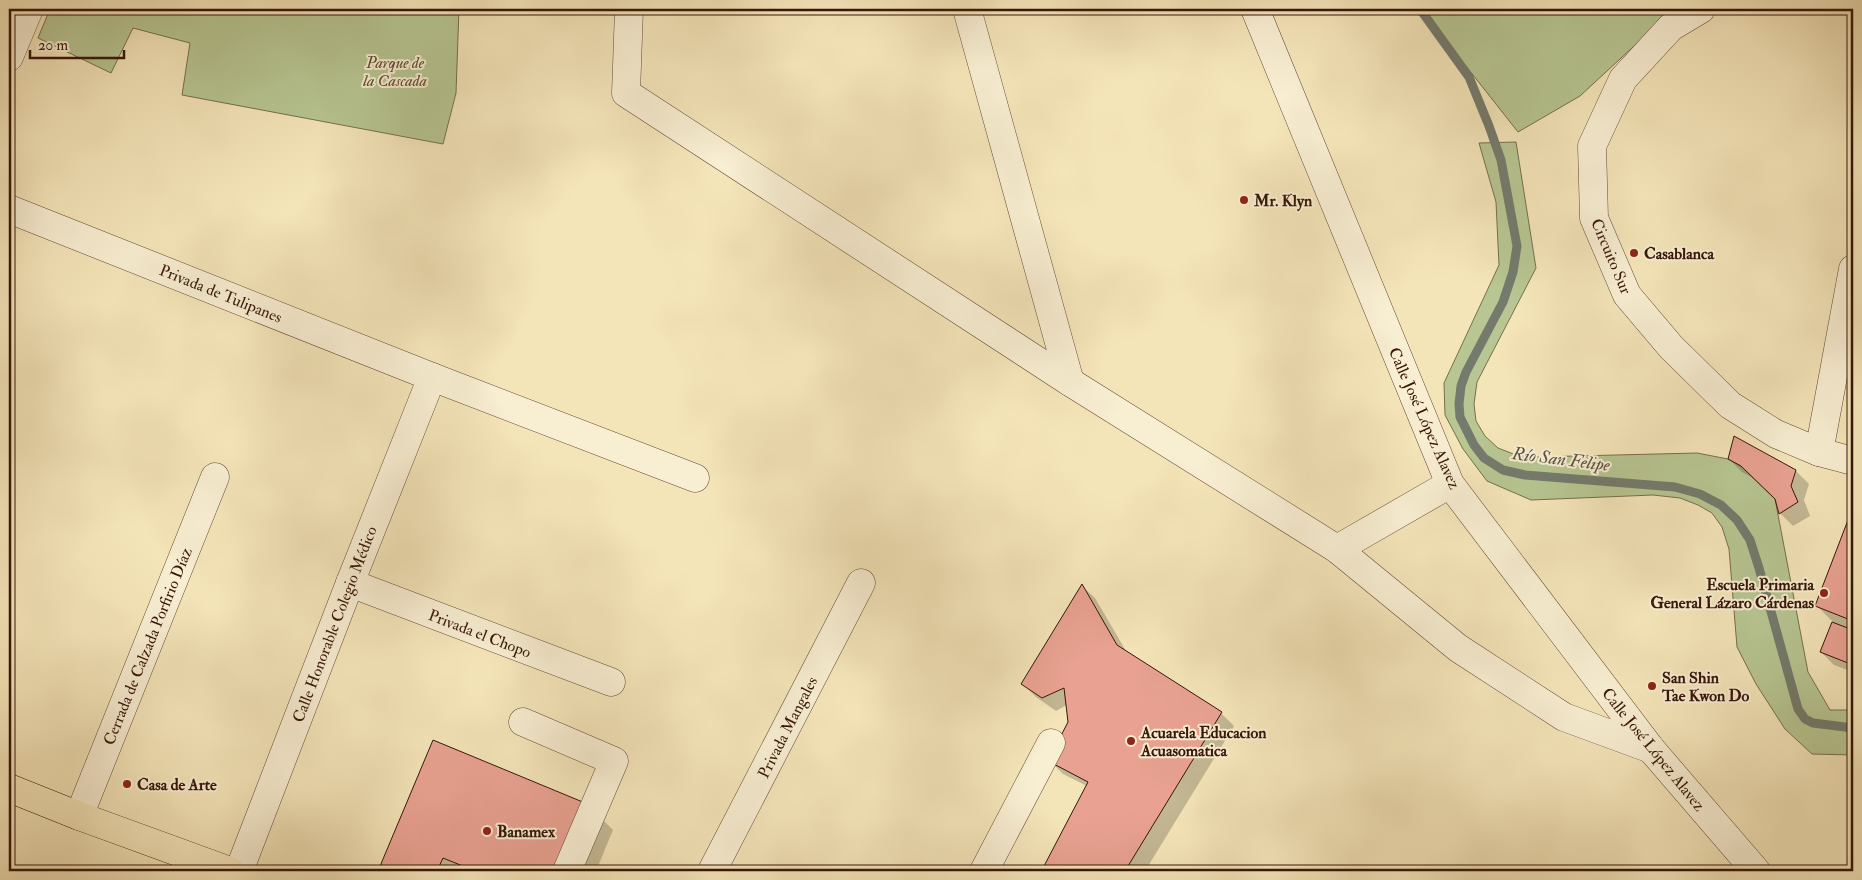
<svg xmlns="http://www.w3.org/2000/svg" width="1862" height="880" font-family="'IM FELL Double Pica',serif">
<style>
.green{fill:#b7c692;stroke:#776e4d}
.shadow{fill:#0003}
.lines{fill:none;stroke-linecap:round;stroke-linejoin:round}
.stream{stroke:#747b6d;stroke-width:9}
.building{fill:#e9a292;stroke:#371608}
.minor-casing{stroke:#664a34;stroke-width:29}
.major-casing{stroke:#371608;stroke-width:29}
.minor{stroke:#f8eed2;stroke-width:28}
.major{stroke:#f4e5b9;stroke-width:28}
.poi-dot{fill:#8f2418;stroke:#f8eed2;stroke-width:2}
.labels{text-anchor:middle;stroke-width:4;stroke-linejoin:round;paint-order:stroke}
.park-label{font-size:16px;font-style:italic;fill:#5d4b31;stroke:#f8eed2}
.poi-label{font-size:16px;font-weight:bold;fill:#371608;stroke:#f8eed2;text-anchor:start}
.street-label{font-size:16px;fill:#371608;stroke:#f8eed2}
.water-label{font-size:18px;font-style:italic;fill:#5a5143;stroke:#f8eed2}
</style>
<rect width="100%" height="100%" fill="#f4e5b9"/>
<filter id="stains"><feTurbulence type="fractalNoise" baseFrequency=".004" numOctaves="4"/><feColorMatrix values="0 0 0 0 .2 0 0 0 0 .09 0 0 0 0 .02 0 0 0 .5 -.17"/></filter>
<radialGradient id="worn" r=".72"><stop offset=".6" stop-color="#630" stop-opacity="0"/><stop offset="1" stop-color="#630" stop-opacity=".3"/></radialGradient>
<!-- green -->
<g class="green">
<polygon points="50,9 459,9 456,93 443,144 182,95 190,43 133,28 111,73 38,38"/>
<polygon points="1421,9 1674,9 1580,96 1518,132"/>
<polygon points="1516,142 1536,268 1477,382 1474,404 1476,421 1485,436 1498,448 1516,455 1535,457 1697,453 1728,459 1741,466 1775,499 1808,672 1830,710 1853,710 1853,755 1812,754 1785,729 1756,684 1737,647 1729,549 1722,527 1712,513 1698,505 1680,498 1653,495 1531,500 1487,481 1463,449 1445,415 1444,383 1499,265 1496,202 1479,143"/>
</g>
<!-- shadow -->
<g class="shadow">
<polygon points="1734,437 1796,471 1809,484 1804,500 1810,516 1793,526 1780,513 1777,499 1755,479 1742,472 1729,459"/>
<polygon points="1853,510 1853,672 1834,665 1821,652 1833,622 1817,606"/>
<polygon points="1082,586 1095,598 1126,651 1221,713 1234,726 1145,871 1051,871 1046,866 1087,786 1063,774 1050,761 1069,722 1067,705 1056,711 1036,697 1023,684"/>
<polygon points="433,741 589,806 613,830 596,871 380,871"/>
</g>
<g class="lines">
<!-- stream -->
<polyline class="stream" points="1420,9 1469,77 1489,126 1501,160 1517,246 1513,272 1503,302 1466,372 1461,386 1459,404 1460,417 1474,445 1484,458 1503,470 1525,475 1675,487 1700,494 1721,505 1737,520 1750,540 1759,568 1798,709 1805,719 1813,723 1853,728"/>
</g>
<!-- building -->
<g class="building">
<polygon points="1734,436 1796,470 1791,486 1798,502 1779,514 1775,499 1741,466 1728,459"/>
<polygon points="1853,507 1853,621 1815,606"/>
<polygon points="1082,584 1117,645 1222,712 1125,871 1054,871 1044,866 1088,782 1048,761 1068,722 1064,688 1042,698 1021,684"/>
<polygon points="1832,622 1853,630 1853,665 1820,652"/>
<polygon points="433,740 590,805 562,871 475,871 443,858 437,871 378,871"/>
</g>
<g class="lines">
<!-- minor casing -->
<g class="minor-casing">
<g id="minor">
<polyline points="629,9 626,93 1070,382 1337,549 1458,648 1564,717 1651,749"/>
<polyline points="967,9 1070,382"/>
<polyline points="1255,9 1450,484 1651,749 1756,871"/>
<polyline points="1701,9 1671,27 1623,79 1592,146 1594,218 1627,295 1671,347 1730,405 1776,434 1819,452 1853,461"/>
<polyline points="9,57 29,9"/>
<polyline points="9,209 432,377 695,478"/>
<polyline points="1819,452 1853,269"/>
<polyline points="1337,549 1450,484"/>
<polyline points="350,583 611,682"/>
<polyline points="523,722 614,761 567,871"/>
<polyline points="79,816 215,477"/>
<polyline points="239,871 350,583 432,377"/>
<polyline points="712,871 861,583"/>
<polyline points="984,871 1051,743"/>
</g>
</g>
<!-- major casing -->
<g class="major-casing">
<polyline id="major" points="9,788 79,816 230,871"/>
</g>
<!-- minor -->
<use href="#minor" class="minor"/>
<!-- major -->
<use href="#major" class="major"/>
</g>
<!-- markers -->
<g class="poi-dot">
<circle cx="1244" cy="200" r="5"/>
<circle cx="1634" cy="253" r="5"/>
<circle cx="1824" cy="593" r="5"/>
<circle cx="1652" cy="686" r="5"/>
<circle cx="1131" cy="741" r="5"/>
<circle cx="127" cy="784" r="5"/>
<circle cx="487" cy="831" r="5"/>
</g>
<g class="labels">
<!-- park labels -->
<g class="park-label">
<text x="395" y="68">Parque de<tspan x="395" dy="18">la Cascada</tspan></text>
</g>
<!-- poi labels -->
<g class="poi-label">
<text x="1254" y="206">Mr. Klyn</text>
<text x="1644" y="259">Casablanca</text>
<text x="1814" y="590" text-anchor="end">Escuela Primaria<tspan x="1814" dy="18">General Lázaro Cárdenas</tspan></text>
<text x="1662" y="683">San Shin<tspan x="1662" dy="18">Tae Kwon Do</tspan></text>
<text x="1141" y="738">Acuarela Educacion<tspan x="1141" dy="18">Acuasomatica</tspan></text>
<text x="137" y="790">Casa de Arte</text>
<text x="497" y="837">Banamex</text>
</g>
<!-- street labels -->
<g class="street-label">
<text transform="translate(1612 256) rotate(67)" y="6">Circuito Sur</text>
<text transform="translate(221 293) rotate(22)" y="6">Privada de Tulipanes</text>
<text transform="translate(1425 418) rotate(66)" y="6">Calle José López Alavez</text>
<text transform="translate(334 624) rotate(-69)" y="6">Calle Honorable Colegio Médico</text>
<text transform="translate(480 633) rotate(21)" y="6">Privada el Chopo</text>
<text transform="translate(147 646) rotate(-68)" y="6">Cerrada de Calzada Porfirio Díaz</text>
<text transform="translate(787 727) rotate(-63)" y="6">Privada Mangales</text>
<text transform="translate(1654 749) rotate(51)" y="6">Calle José López Alavez</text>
</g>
<!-- water labels -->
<g class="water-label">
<text transform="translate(1561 459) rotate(7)" y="6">Río San Felipe</text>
</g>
</g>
<!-- margin -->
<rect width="1862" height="880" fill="none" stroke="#f4e5b9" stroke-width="30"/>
<rect x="10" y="10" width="1842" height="860" fill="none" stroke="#371608" stroke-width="2.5"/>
<rect x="15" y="15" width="1832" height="850" fill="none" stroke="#371608"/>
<!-- scale -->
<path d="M30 50v8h94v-8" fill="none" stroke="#371608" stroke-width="2.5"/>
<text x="38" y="50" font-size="15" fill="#371608" stroke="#f8eed2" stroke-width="4" paint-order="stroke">20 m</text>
<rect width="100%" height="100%" filter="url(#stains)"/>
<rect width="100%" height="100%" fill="url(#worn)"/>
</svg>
